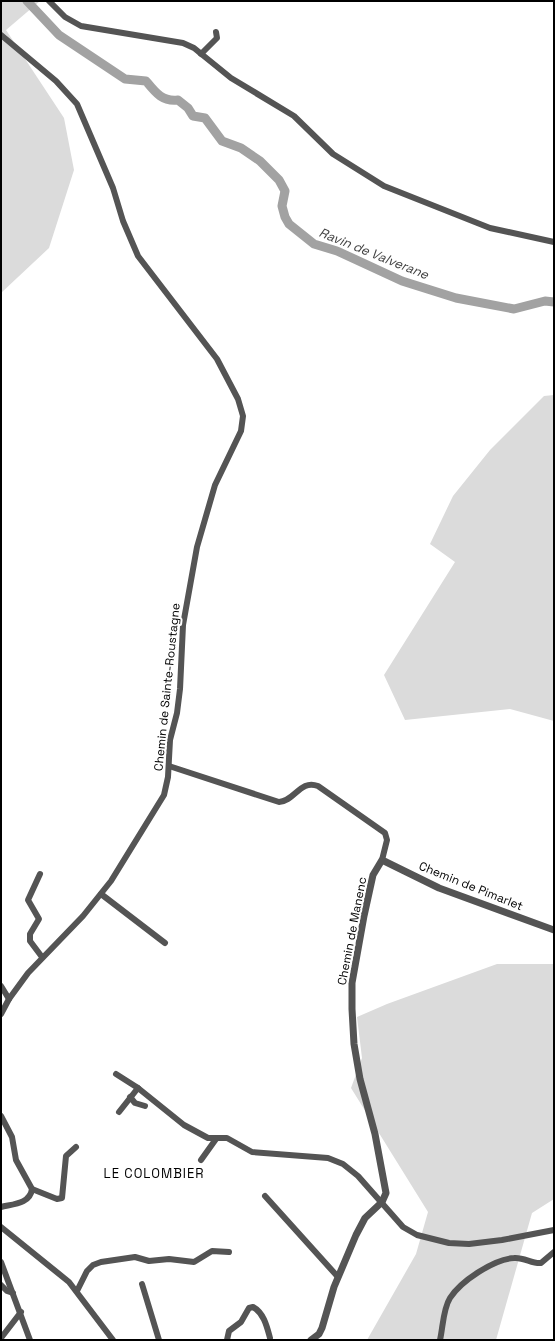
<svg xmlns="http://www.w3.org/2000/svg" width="555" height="1341" font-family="'Space Grotesk',sans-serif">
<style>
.green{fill:#dbdbdb}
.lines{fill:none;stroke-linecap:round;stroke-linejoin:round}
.river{stroke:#a2a2a2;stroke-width:9}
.minor{stroke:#545454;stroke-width:6}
.tertiary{stroke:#545454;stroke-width:7}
.labels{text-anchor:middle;stroke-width:4;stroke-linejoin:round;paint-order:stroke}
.street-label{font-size:12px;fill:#000;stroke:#fff}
.water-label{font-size:13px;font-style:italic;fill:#434343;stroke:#fff}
.neighbourhood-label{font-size:13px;letter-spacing:1px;fill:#000;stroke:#fff}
</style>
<rect width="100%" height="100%" fill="#fff"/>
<!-- green -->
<g class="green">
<polygon points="1,1 40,1 6,30 64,118 74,170 49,248 1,293"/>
<polygon points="554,395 554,721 510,709 405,720 384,675 455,562 430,544 453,496 490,450 544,396"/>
<polygon points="497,964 554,964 554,1199 532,1213 496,1340 367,1340 416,1254 428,1212 351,1088 362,1058 357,1017 387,1004"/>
</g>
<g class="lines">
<!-- river -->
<path class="river" d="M27 1 59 35 125 79 146 81C155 92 162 102 178 100L188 108 193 116 205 118 222 141 241 148 260 161 279 180 285 191 282 206 285 217 289 224 314 244 337 251 402 281 456 298 514 309 545 301 554 302"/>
<!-- minor -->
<g class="minor">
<polyline points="49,1 65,17 81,26 183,43 194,48 231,78 294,116 333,154 384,186 490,228 554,242"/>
<polyline points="1,35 56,81 77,104 113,188 123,221 138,256 217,359 238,399 243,416 241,431 215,485 197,547 183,625 180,689 177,713 170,740 168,777 164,795 111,881 83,916 28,973 9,999 1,1014"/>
<polyline points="201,54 217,38 216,32"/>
<path d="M169 766 279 802C295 801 300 779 318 786L385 833 387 840 382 860"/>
<polyline points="40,874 28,900 39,919 30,934 30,941 42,957"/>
<polyline points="101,894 165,943"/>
<polyline points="1,986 9,999"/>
<polyline points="116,1074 138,1088 184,1125 208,1138 227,1138 252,1152 328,1158 343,1164 358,1176 403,1227 417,1235 449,1243 469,1244 502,1240 554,1230"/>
<polyline points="130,1097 135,1103 145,1106"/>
<polyline points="119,1112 138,1088"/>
<path d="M1 1116 12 1137 16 1160 32 1189C30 1204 13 1204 1 1207"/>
<polyline points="201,1160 216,1139"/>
<polyline points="32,1189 57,1199 62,1198 66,1156 76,1147"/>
<polyline points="265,1196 338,1277"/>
<polyline points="1,1227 69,1282 113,1340"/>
<polyline points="1,1262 30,1340"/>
<polyline points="142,1284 159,1340"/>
<polyline points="1,1285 7,1291 13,1293"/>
<polyline points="77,1291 87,1271 93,1265 101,1262 135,1257 149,1261 169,1259 194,1262 212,1251 229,1252"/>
<polyline points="1,1338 21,1312"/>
<path d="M227 1340 229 1331 241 1322 249 1308 253 1307C264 1313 267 1327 270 1338"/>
<path d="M440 1340C443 1327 443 1309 450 1298 461 1281 494 1259 514 1258 524 1257 532 1264 541 1263L554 1252"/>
</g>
<!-- tertiary -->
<polyline class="tertiary" points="311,1340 319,1334 322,1328 334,1287 356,1235 365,1218 382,1202 386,1193 375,1134 360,1079 354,1044 352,1009 352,983 364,916 373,875 382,860 439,888 554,930"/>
</g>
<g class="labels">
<!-- street labels -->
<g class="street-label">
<text transform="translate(167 687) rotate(-84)" y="4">Chemin de Sainte-Roustagne</text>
<text transform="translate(471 886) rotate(22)" y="4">Chemin de Pimarlet</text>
<text transform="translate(352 931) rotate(-79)" y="4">Chemin de Manenc</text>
</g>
<!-- water labels -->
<g class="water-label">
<text transform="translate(374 253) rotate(22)" y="5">Ravin de Valverane</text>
</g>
<!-- neighbourhood labels -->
<g class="neighbourhood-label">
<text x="154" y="1178">LE COLOMBIER</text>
</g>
</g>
<!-- border -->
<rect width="555" height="1341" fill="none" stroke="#000000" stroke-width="4"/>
</svg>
